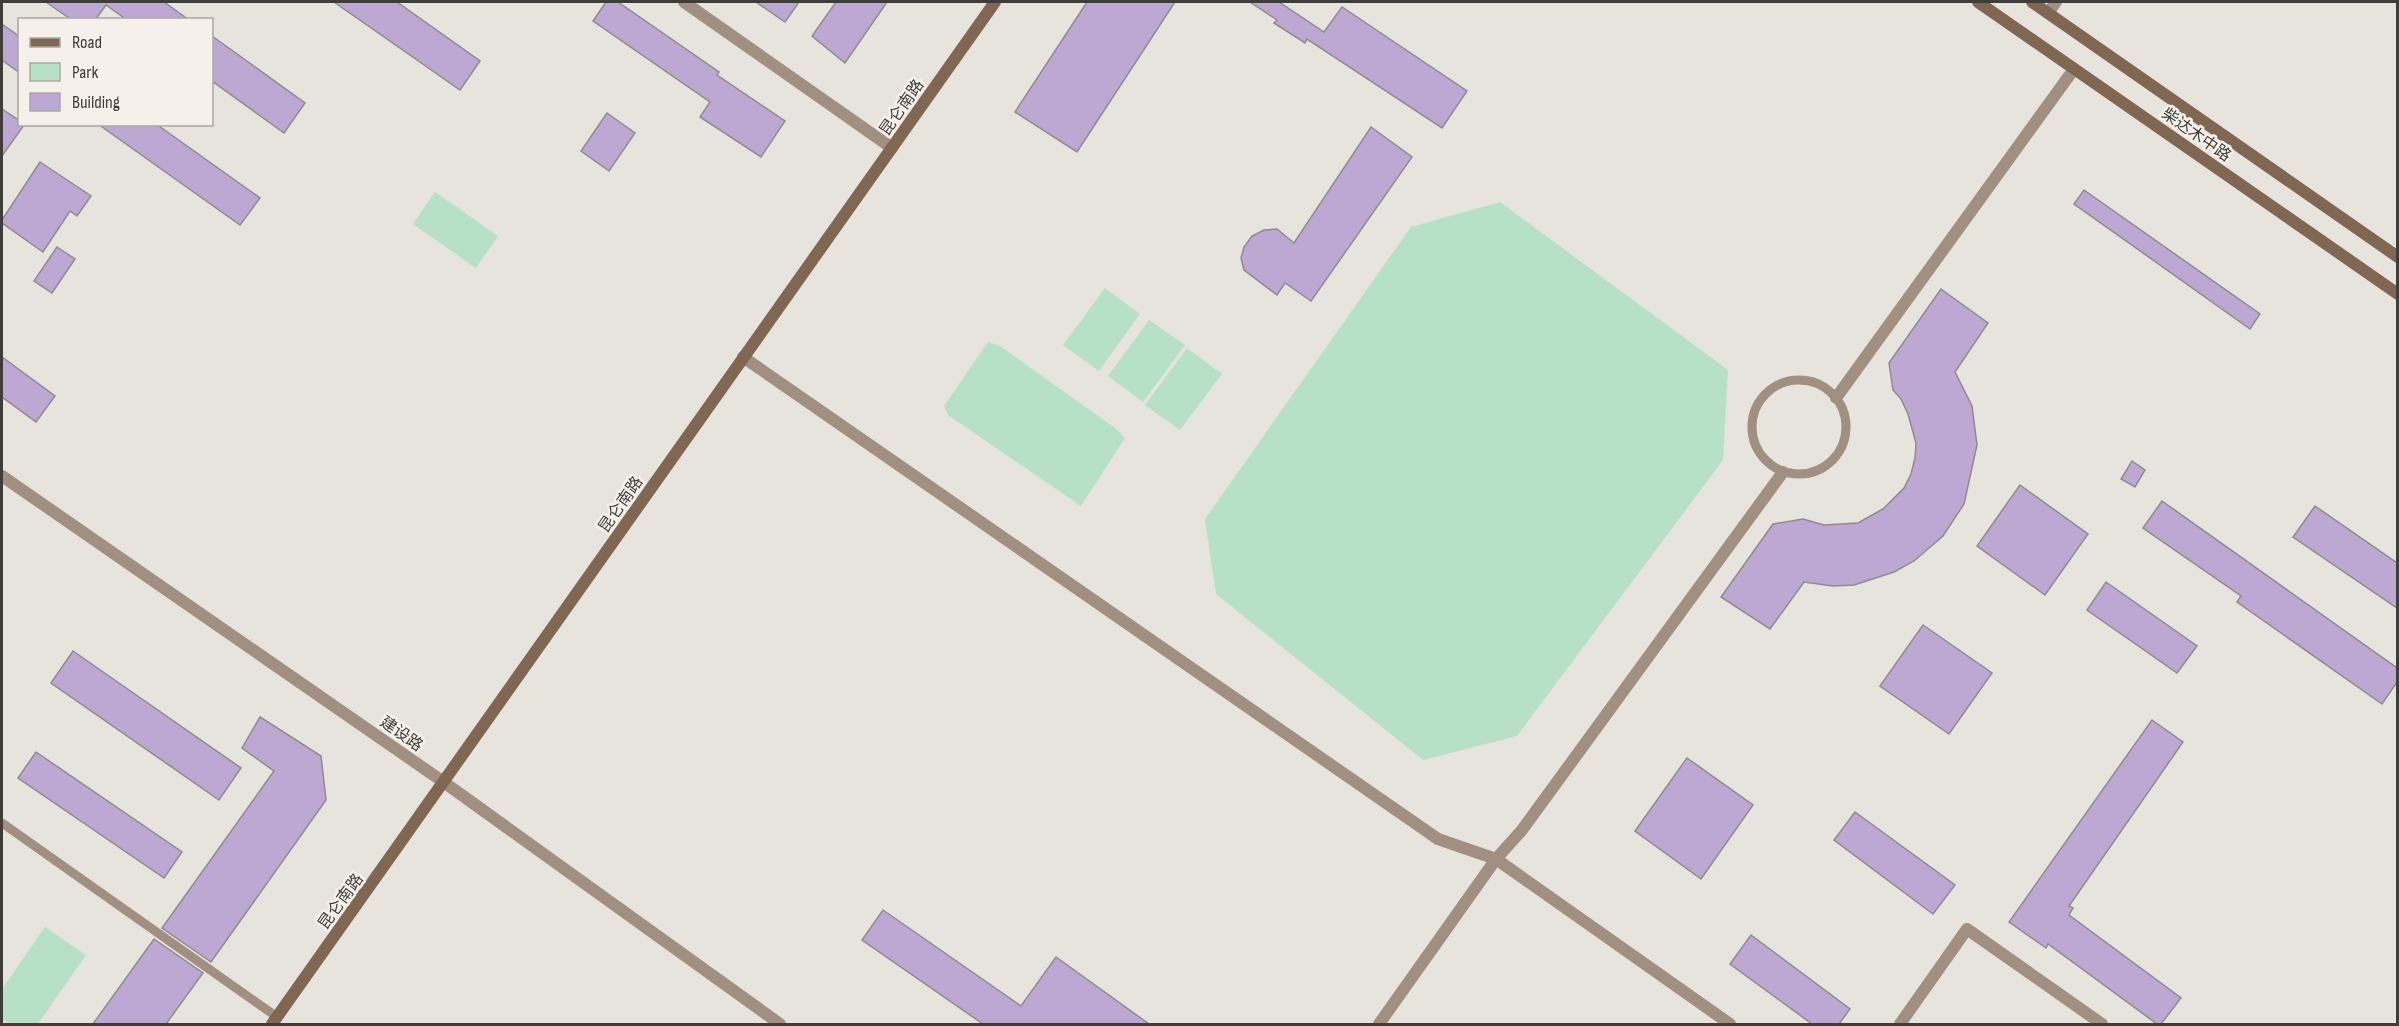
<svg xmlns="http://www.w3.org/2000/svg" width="2399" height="1026" font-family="'Sofia Sans Condensed','Noto Sans SC',sans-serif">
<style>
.green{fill:#b7e1c7}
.building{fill:#bda8d3;stroke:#8e8b91;stroke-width:1.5}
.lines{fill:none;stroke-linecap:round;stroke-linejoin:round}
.service{stroke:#a19081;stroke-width:9}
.minor{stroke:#a19081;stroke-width:12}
.tertiary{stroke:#a19081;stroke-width:12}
.secondary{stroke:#806752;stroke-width:12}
.labels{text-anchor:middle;stroke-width:5;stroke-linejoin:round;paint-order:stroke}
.street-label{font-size:16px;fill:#3e3d3a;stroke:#f5f0ea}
</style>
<rect width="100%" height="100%" fill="#e7e3dd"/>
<!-- green -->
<g class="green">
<polygon points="435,192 498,236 476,268 413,224"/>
<polygon points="1500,202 1728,370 1723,460 1517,736 1423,760 1216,594 1205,519 1411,227"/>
<polygon points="1105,288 1140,314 1099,371 1063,345"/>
<polygon points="1149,320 1185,345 1143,402 1108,376"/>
<polygon points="988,342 1000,346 1115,428 1125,438 1081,506 948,415 944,406"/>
<polygon points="1187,348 1222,374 1180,430 1145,405"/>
<polygon points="45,927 86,955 38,1024 9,1024 2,1019 2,989"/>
</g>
<!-- building -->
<g class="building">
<polygon points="46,2 164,2 189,20 127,20 106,5 95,20 72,20"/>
<polygon points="334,2 397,2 480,61 460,90"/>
<polygon points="606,2 618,2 719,72 717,75 785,121 761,157 700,117 710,102 593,21"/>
<polygon points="756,2 799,2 785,22"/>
<polygon points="836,2 887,2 845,63 812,36"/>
<polygon points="1087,2 1175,2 1077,152 1015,112"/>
<polygon points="1250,2 1279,2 1324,32 1342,7 1467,91 1442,128 1307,39 1305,43 1274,23 1277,20"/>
<polygon points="2,24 20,37 20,73 2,60"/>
<polygon points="212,36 305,103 284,133 212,81"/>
<polygon points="2,109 20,121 20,124 24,125 2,156"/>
<polygon points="607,113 635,133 609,171 581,151"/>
<polygon points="98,124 156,124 260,198 240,225"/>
<polygon points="1371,127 1412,157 1311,301 1285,283 1277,295 1244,270 1241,258 1244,247 1252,236 1264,230 1277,229 1294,243"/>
<polygon points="40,162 91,196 77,216 70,211 43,252 2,223 2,220"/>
<polygon points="2084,190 2260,314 2250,329 2074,204"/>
<polygon points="57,247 75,259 52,293 34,281"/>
<polygon points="1941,289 1988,323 1955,372 1972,406 1977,445 1964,504 1943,536 1914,561 1894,572 1854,585 1833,586 1804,582 1770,629 1721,597 1773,524 1803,519 1824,525 1858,523 1883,509 1904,488 1911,474 1915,458 1916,443 1908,414 1901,399 1893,390 1889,363"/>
<polygon points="2,357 55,396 36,422 2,397"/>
<polygon points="2132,461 2145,470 2135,487 2121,479"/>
<polygon points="2020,485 2088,534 2045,595 1977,546"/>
<polygon points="2162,501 2397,668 2397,682 2382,704 2237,602 2241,596 2143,528"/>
<polygon points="2315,506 2397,563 2397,608 2293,537"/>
<polygon points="2106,582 2197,646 2177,673 2087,610"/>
<polygon points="1923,625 1992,673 1949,734 1880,686"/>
<polygon points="73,651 241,768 219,800 51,683"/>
<polygon points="260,717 321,756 326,800 211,962 162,928 274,771 242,748"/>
<polygon points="2152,720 2183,742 2069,906 2073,908 2069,915 2181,998 2161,1024 2157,1024 2048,944 2046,948 2009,922"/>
<polygon points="36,752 182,852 164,878 18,778"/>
<polygon points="1687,758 1753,805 1701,879 1635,831"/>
<polygon points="1855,812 1955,885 1933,914 1834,840"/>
<polygon points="883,910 1021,1006 1056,957 1149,1024 983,1024 862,940"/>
<polygon points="1751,935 1850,1009 1839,1024 1812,1024 1730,964"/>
<polygon points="154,939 203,973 166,1024 93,1024"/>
</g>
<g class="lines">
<!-- service -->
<g class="service">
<circle cx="1799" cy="427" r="47"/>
<polyline points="2,823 277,1017"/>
</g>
<!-- minor -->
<g class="minor">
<polyline points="684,2 892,148"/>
<polyline points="2048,13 2056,2"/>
<polyline points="743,357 1438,839 1496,859 1730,1024"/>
<polyline points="1836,398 2074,69"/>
<polyline points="1379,1024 1496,859 1522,830 1783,472"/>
<polyline points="1900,1024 1967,929 2102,1024"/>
</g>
<!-- tertiary -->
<polyline class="tertiary" points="2,476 445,783 780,1024"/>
<!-- secondary -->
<g class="secondary">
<polyline points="1978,2 2398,294"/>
<polyline points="2032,2 2398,257"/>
<polyline points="272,1024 995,2"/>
</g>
</g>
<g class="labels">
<!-- street labels -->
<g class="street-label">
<text transform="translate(901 107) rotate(-55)" y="6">昆仑南路</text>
<text transform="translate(2197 134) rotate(35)" y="6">柴达木中路</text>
<text transform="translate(620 504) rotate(-55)" y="6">昆仑南路</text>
<text transform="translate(402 733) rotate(35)" y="6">建设路</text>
<text transform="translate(340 901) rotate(-54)" y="6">昆仑南路</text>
</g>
</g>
<!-- border -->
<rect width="2399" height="1026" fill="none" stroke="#3e3d3a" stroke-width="6"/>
<!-- legend -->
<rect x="18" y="18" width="195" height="108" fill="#f5f0ea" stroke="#aca8a4" stroke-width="1.5"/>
<rect x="30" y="38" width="30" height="9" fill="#806752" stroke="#aca8a4" stroke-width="1.5"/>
<text x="72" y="48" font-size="18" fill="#3e3d3a">Road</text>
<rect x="30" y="63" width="30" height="18" fill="#b7e1c7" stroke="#aca8a4" stroke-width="1.5"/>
<text x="72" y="78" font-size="18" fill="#3e3d3a">Park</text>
<rect x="30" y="93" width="30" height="18" fill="#bda8d3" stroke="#aca8a4" stroke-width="1.5"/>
<text x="72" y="108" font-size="18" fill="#3e3d3a">Building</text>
</svg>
